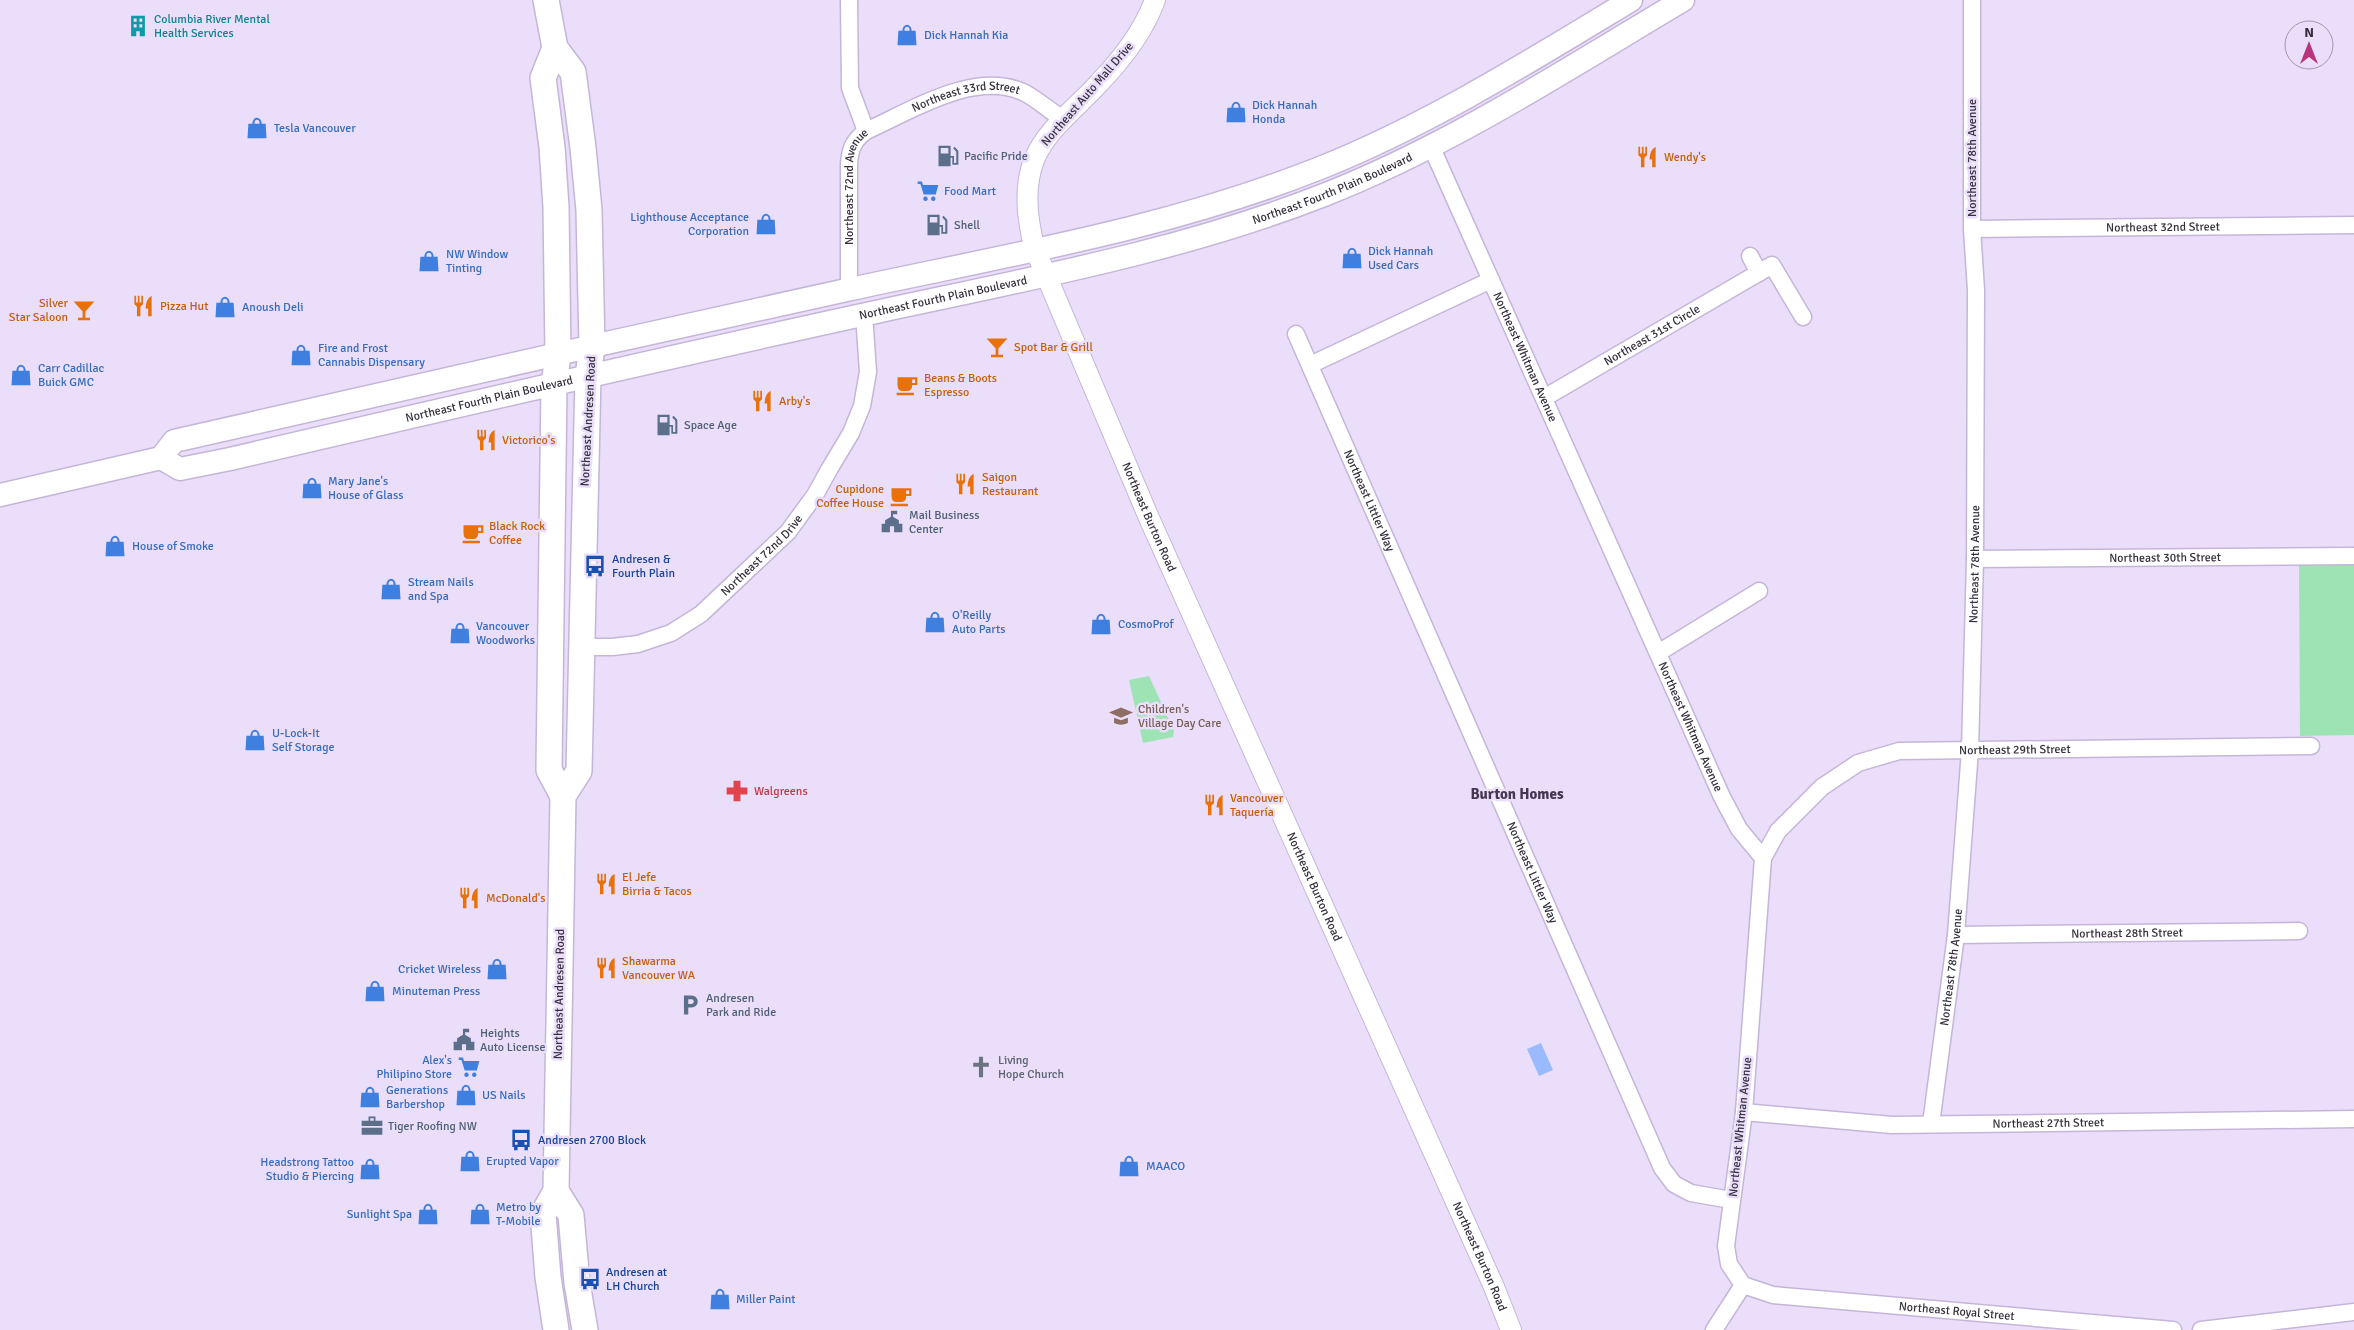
<svg xmlns="http://www.w3.org/2000/svg" width="2354" height="1330" font-family="Signika,sans-serif">
<style>
.green{fill:#9de3b3}
.water{fill:#99bbfd}
.lines{fill:none;stroke-linecap:round;stroke-linejoin:round}
.minor-casing{stroke:#c4b6d8;stroke-width:19}
.tertiary-casing{stroke:#c4b6d8;stroke-width:22}
.secondary-casing{stroke:#c4b6d8;stroke-width:25}
.primary-casing{stroke:#c4b6d8;stroke-width:28}
.minor{stroke:#fff;stroke-width:16}
.tertiary{stroke:#fff;stroke-width:20}
.secondary{stroke:#fff;stroke-width:22}
.primary{stroke:#fff;stroke-width:25}
.labels{text-anchor:middle;stroke-width:5;stroke-linejoin:round;paint-order:stroke}
.culture-label{font-size:12px;fill:#0d838f;stroke:#eadefb;text-anchor:start}
.shop-label{font-size:12px;fill:#366cbe;stroke:#eadefb;text-anchor:start}
.street-label{font-size:12px;fill:#36303d;stroke:#eadefb}
.service-label{font-size:12px;fill:#4e5e75;stroke:#eadefb;text-anchor:start}
.food-label{font-size:12px;fill:#c56008;stroke:#eadefb;text-anchor:start}
.transit-label{font-size:12px;fill:#164399;stroke:#eadefb;text-anchor:start}
.education-label{font-size:12px;fill:#785e54;stroke:#eadefb;text-anchor:start}
.health-label{font-size:12px;fill:#be3a42;stroke:#eadefb;text-anchor:start}
.worship-label{font-size:12px;fill:#5b616d;stroke:#eadefb;text-anchor:start}
.quarter-label{font-size:15px;font-weight:bold;fill:#433753;stroke:#eadefb}
</style>
<rect width="100%" height="100%" fill="#eadefb"/>
<!-- green -->
<g class="green">
<polygon points="2299,565 2354,565 2354,735 2300,736"/>
<polygon points="1149,676 1174,731 1173,737 1143,743 1129,680"/>
</g>
<!-- water -->
<polygon class="water" points="1541,1043 1553,1070 1539,1076 1527,1049"/>
<g class="lines">
<!-- minor casing -->
<g class="minor-casing">
<g id="minor">
<polyline points="849,0 850,88 866,131"/>
<path id="s1" d="M1431 146 1722 797 1739 829 1763 858 1744 1112 1726 1246 1729 1264 1743 1285"/>
<path id="s2" d="M1972 229 2354 225"/>
<polyline points="1750,256 1759,273"/>
<path id="s3" d="M849 289V164C850 149 853 141 866 131 911 111 975 69 1025 93 1038 100 1050 111 1063 119"/>
<path id="s4" d="M1296 334 1662 1168 1674 1184 1691 1193 1731 1200"/>
<polyline points="1310,365 1491,280"/>
<path id="s5" d="M1544 398 1772 265 1803 317"/>
<path id="s6" d="M1975 559 2354 556"/>
<path id="s7" d="M581 647H612L638 644 671 633 701 614 788 532 815 495 830 468 851 433 862 406 868 372 864 314"/>
<polyline points="1658,653 1759,591"/>
<path id="s8" d="M1763 858 1778 831 1822 787 1858 763 1899 751 2311 746"/>
<path id="s9" d="M1956 935 2299 931"/>
<path id="s10" d="M1744 1112 1892 1125 2354 1119"/>
<path id="s11" d="M1931 1124 1956 935 1970 750 1975 559 1976 290 1972 229V0"/>
<path id="s12" d="M1743 1285 1773 1295 2173 1330"/>
<polyline points="1714,1330 1743,1285"/>
<polyline points="2201,1330 2354,1312"/>
</g>
</g>
<!-- tertiary casing -->
<g class="tertiary-casing">
<g id="tertiary">
<path id="s13" d="M1155 0C1144 30 1122 59 1100 82 1078 107 1047 128 1034 160 1023 189 1027 220 1035 249L1149 518 1494 1287 1511 1330"/>
</g>
</g>
<!-- secondary casing -->
<g class="secondary-casing">
<g id="secondary">
<path id="s14" d="M161 458 180 469 230 459C440 410 651 361 862 315 1017 281 1176 253 1324 195 1451 145 1567 69 1683 0"/>
<path d="M0 495 161 458 174 441C399 390 625 338 851 289 1008 255 1170 228 1320 168 1428 125 1532 60 1631 0"/>
</g>
</g>
<!-- primary casing -->
<g class="primary-casing">
<g id="primary">
<polyline points="546,0 555,48 573,72 583,148 589,210 592,347 588,376 579,771 563,796 556,1191 543,1214 548,1277 556,1330"/>
<polyline points="555,48 543,78 552,147 556,207 558,354 554,385 549,770 563,796"/>
<polyline points="556,1191 571,1215 577,1283 585,1330"/>
</g>
</g>
<!-- minor -->
<use href="#minor" class="minor"/>
<!-- tertiary -->
<use href="#tertiary" class="tertiary"/>
<!-- secondary -->
<use href="#secondary" class="secondary"/>
<!-- primary -->
<use href="#primary" class="primary"/>
</g>
<!-- icons -->
<defs>
<g id="building-bare" transform="scale(1.725)"><path d="M-4-6H4V6H1V3H-1V6H-4ZM-2.5-4.3h1.7v1.8h-1.7ZM.8-4.3h1.7v1.8H.8ZM-2.5-1h1.7V.8h-1.7ZM.8-1h1.7V.8H.8Z" fill="#0f9aa8" stroke="#eadefb" stroke-width="2.5" paint-order="stroke"/></g>
<g id="shop-bare" transform="scale(1.725)"><path d="M-5-2.5h2.3a2.7 3.5 0 0 1 5.4 0H5L5.5 6h-11ZM-1.5-2.5h3a1.5 2.3 0 0 0-3 0Z" fill="#3f7fe0" stroke="#eadefb" stroke-width="2.5" paint-order="stroke"/></g>
<g id="fuel-bare" transform="scale(1.725)"><path d="M-5.5-6h7V0h2V4h1.3V-2.5L3-4.5l.8-.8L6-3V5H2.5V1h-1V6h-7ZM-4.2-4.7v3.2H.2V-4.7Z" fill="#5c6f8a" stroke="#eadefb" stroke-width="2.5" paint-order="stroke"/></g>
<g id="restaurant-bare" transform="scale(1.725)"><path d="M-5-6h1v4h1v-4h1v4h1v-4h1v5L-1.5 .5V6h-2V.5L-5-1ZM5-6V6H3V1.5H1.5Q1.5-4 5-6Z" fill="#e8710a" stroke="#eadefb" stroke-width="2.5" paint-order="stroke"/></g>
<g id="supermarket-bare" transform="scale(1.725)"><path d="M-6-5.5h2.5l.6 2H6L4.5 2H-2.5L-4.4-4H-6ZM-1.5 3.2a1.3 1.3 0 1 0 .1 0ZM3 3.2a1.3 1.3 0 1 0 .1 0Z" fill="#3f7fe0" stroke="#eadefb" stroke-width="2.5" paint-order="stroke"/></g>
<g id="bar-bare" transform="scale(1.725)"><path d="M-6-5H6L.8 .8V4.5H3.5V6h-7V4.5H-.8V.8Z" fill="#e8710a" stroke="#eadefb" stroke-width="2.5" paint-order="stroke"/></g>
<g id="cafe-bare" transform="scale(1.725)"><path d="M-5.5-4.5H6V0H3Q3 3.5 0 3.5H-2.5Q-5.5 3.5-5.5 0ZM3-3.2v2h1.7v-2ZM-6 4.5H4V6H-6Z" fill="#e8710a" stroke="#eadefb" stroke-width="2.5" paint-order="stroke"/></g>
<g id="civic-bare" transform="scale(1.725)"><path d="M-.6-6.5H3V-4.5H.6V-3L4-1V1h2V6H-6V1h2V-1L-.6-3ZM-1.2 2.5V6h2.4V2.5Z" fill="#5c6f8a" stroke="#eadefb" stroke-width="2.5" paint-order="stroke"/></g>
<g id="bus-bare" transform="scale(1.725)"><path d="M-5-6H5V4H4V6H2V4H-2V6H-4V4H-5ZM-3.5-4V0h7V-4ZM-3.5 1.2v1.5H-2V1.2ZM2 1.2v1.5H3.5V1.2Z" fill="#1a4fb4" stroke="#eadefb" stroke-width="2.5" paint-order="stroke"/></g>
<g id="school-bare" transform="scale(1.725)"><path d="M0-5L7-2L0 1L-7-2ZM-4 1L0 2.5L4 1V4Q0 6-4 4Z" fill="#8d6e63" stroke="#eadefb" stroke-width="2.5" paint-order="stroke"/></g>
<g id="pharmacy-bare" transform="scale(1.725)"><path d="M-2-6h4v4h4v4h-4v4h-4v-4h-4v-4h4Z" fill="#e0444e" stroke="#eadefb" stroke-width="2.5" paint-order="stroke"/></g>
<g id="parking-bare" transform="scale(1.725)"><path d="M-3.5-5.5H1a3.5 3.5 0 0 1 0 7H-1V5.5H-3.5ZM-1-3.4V-.6H.8a1.4 1.4 0 0 0 0-2.8Z" fill="#5c6f8a" stroke="#eadefb" stroke-width="2.5" paint-order="stroke"/></g>
<g id="church-bare" transform="scale(1.725)"><path d="M-1.2-6h2.4v3.5h3.3v2.4h-3.3V6h-2.4V-.1h-3.3v-2.4h3.3Z" fill="#6b7280" stroke="#eadefb" stroke-width="2.5" paint-order="stroke"/></g>
<g id="office-bare" transform="scale(1.725)"><path d="M-6-3h4V-5.5h4V-3h4V5H-6ZM-1-4.5V-3h2v-1.5ZM-6 0V1H6V0Z" fill="#5c6f8a" stroke="#eadefb" stroke-width="2.5" paint-order="stroke"/></g>
</defs>
<g fill-rule="evenodd">
<use href="#building-bare" x="138" y="26"/>
<use href="#shop-bare" x="907" y="35"/>
<use href="#shop-bare" x="1236" y="112"/>
<use href="#shop-bare" x="257" y="128"/>
<use href="#fuel-bare" x="948" y="156"/>
<use href="#restaurant-bare" x="1647" y="157"/>
<use href="#supermarket-bare" x="928" y="191"/>
<use href="#shop-bare" x="766" y="224"/>
<use href="#fuel-bare" x="937" y="225"/>
<use href="#shop-bare" x="1352" y="258"/>
<use href="#shop-bare" x="429" y="261"/>
<use href="#restaurant-bare" x="143" y="306"/>
<use href="#shop-bare" x="225" y="307"/>
<use href="#bar-bare" x="84" y="310"/>
<use href="#bar-bare" x="997" y="347"/>
<use href="#shop-bare" x="301" y="355"/>
<use href="#shop-bare" x="21" y="375"/>
<use href="#cafe-bare" x="907" y="385"/>
<use href="#restaurant-bare" x="762" y="401"/>
<use href="#fuel-bare" x="667" y="425"/>
<use href="#restaurant-bare" x="486" y="440"/>
<use href="#restaurant-bare" x="965" y="484"/>
<use href="#shop-bare" x="312" y="488"/>
<use href="#cafe-bare" x="901" y="496"/>
<use href="#civic-bare" x="892" y="522"/>
<use href="#cafe-bare" x="473" y="533"/>
<use href="#shop-bare" x="115" y="546"/>
<use href="#bus-bare" x="595" y="566"/>
<use href="#shop-bare" x="391" y="589"/>
<use href="#shop-bare" x="935" y="622"/>
<use href="#shop-bare" x="1101" y="624"/>
<use href="#shop-bare" x="460" y="633"/>
<use href="#school-bare" x="1121" y="716"/>
<use href="#shop-bare" x="255" y="740"/>
<use href="#pharmacy-bare" x="737" y="791"/>
<use href="#restaurant-bare" x="1214" y="805"/>
<use href="#restaurant-bare" x="606" y="884"/>
<use href="#restaurant-bare" x="469" y="898"/>
<use href="#restaurant-bare" x="606" y="968"/>
<use href="#shop-bare" x="497" y="969"/>
<use href="#shop-bare" x="375" y="991"/>
<use href="#parking-bare" x="690" y="1005"/>
<use href="#civic-bare" x="464" y="1040"/>
<use href="#supermarket-bare" x="469" y="1067"/>
<use href="#church-bare" x="981" y="1067"/>
<use href="#shop-bare" x="466" y="1095"/>
<use href="#shop-bare" x="370" y="1097"/>
<use href="#office-bare" x="372" y="1126"/>
<use href="#bus-bare" x="521" y="1140"/>
<use href="#shop-bare" x="470" y="1161"/>
<use href="#shop-bare" x="1129" y="1166"/>
<use href="#shop-bare" x="370" y="1169"/>
<use href="#shop-bare" x="428" y="1214"/>
<use href="#shop-bare" x="480" y="1214"/>
<use href="#bus-bare" x="590" y="1279"/>
<use href="#shop-bare" x="720" y="1299"/>
</g>
<g class="labels">
<!-- culture labels -->
<g class="culture-label">
<text x="154" y="23">Columbia River Mental<tspan x="154" dy="14">Health Services</tspan></text>
</g>
<!-- shop labels -->
<g class="shop-label">
<text x="924" y="39">Dick Hannah Kia</text>
<text x="1252" y="109">Dick Hannah<tspan x="1252" dy="14">Honda</tspan></text>
<text x="274" y="132">Tesla Vancouver</text>
<text x="944" y="195">Food Mart</text>
<text x="749" y="221" text-anchor="end">Lighthouse Acceptance<tspan x="749" dy="14">Corporation</tspan></text>
<text x="1368" y="255">Dick Hannah<tspan x="1368" dy="14">Used Cars</tspan></text>
<text x="446" y="258">NW Window<tspan x="446" dy="14">Tinting</tspan></text>
<text x="242" y="311">Anoush Deli</text>
<text x="318" y="352">Fire and Frost<tspan x="318" dy="14">Cannabis Dispensary</tspan></text>
<text x="38" y="372">Carr Cadillac<tspan x="38" dy="14">Buick GMC</tspan></text>
<text x="328" y="485">Mary Jane's<tspan x="328" dy="14">House of Glass</tspan></text>
<text x="132" y="550">House of Smoke</text>
<text x="408" y="586">Stream Nails<tspan x="408" dy="14">and Spa</tspan></text>
<text x="952" y="619">O'Reilly<tspan x="952" dy="14">Auto Parts</tspan></text>
<text x="1118" y="628">CosmoProf</text>
<text x="476" y="630">Vancouver<tspan x="476" dy="14">Woodworks</tspan></text>
<text x="272" y="737">U-Lock-It<tspan x="272" dy="14">Self Storage</tspan></text>
<text x="481" y="973" text-anchor="end">Cricket Wireless</text>
<text x="392" y="995">Minuteman Press</text>
<text x="452" y="1064" text-anchor="end">Alex's<tspan x="452" dy="14">Philipino Store</tspan></text>
<text x="386" y="1094">Generations<tspan x="386" dy="14">Barbershop</tspan></text>
<text x="482" y="1099">US Nails</text>
<text x="486" y="1165">Erupted Vapor</text>
<text x="354" y="1166" text-anchor="end">Headstrong Tattoo<tspan x="354" dy="14">Studio &amp; Piercing</tspan></text>
<text x="1146" y="1170">MAACO</text>
<text x="496" y="1211">Metro by<tspan x="496" dy="14">T-Mobile</tspan></text>
<text x="412" y="1218" text-anchor="end">Sunlight Spa</text>
<text x="736" y="1303">Miller Paint</text>
</g>
<!-- street labels -->
<g class="street-label">
<text transform="translate(1087 94) rotate(-49)" y="4">Northeast Auto Mall Drive</text>
<text dy="4" stroke="none"><textPath href="#s3" startOffset="271">Northeast 33rd Street</textPath></text>
<text transform="translate(1972 158) rotate(-90)" y="4">Northeast 78th Avenue</text>
<text dy="4" stroke="none"><textPath href="#s14" startOffset="1209">Northeast Fourth Plain Boulevard</textPath></text>
<text dy="4" stroke="none"><textPath href="#s3" startOffset="104">Northeast 72nd Avenue</textPath></text>
<text dy="4" stroke="none"><textPath href="#s2" startOffset="191">Northeast 32nd Street</textPath></text>
<text dy="4" stroke="none"><textPath href="#s14" startOffset="804">Northeast Fourth Plain Boulevard</textPath></text>
<text dy="4" stroke="none"><textPath href="#s5" startOffset="125">Northeast 31st Circle</textPath></text>
<text dy="4" stroke="none"><textPath href="#s1" startOffset="231">Northeast Whitman Avenue</textPath></text>
<text dy="4" stroke="none"><textPath href="#s14" startOffset="339">Northeast Fourth Plain Boulevard</textPath></text>
<text transform="translate(588 421) rotate(-87)" y="4">Northeast Andresen Road</text>
<text dy="4" stroke="none"><textPath href="#s4" startOffset="182">Northeast Littler Way</textPath></text>
<text dy="4" stroke="none"><textPath href="#s13" startOffset="584">Northeast Burton Road</textPath></text>
<text dy="4" stroke="none"><textPath href="#s7" startOffset="212">Northeast 72nd Drive</textPath></text>
<text dy="4" stroke="none"><textPath href="#s6" startOffset="190">Northeast 30th Street</textPath></text>
<text dy="4" stroke="none"><textPath href="#s11" startOffset="562">Northeast 78th Avenue</textPath></text>
<text dy="4" stroke="none"><textPath href="#s1" startOffset="636">Northeast Whitman Avenue</textPath></text>
<text dy="4" stroke="none"><textPath href="#s8" startOffset="295">Northeast 29th Street</textPath></text>
<text dy="4" stroke="none"><textPath href="#s4" startOffset="588">Northeast Littler Way</textPath></text>
<text dy="4" stroke="none"><textPath href="#s13" startOffset="989">Northeast Burton Road</textPath></text>
<text dy="4" stroke="none"><textPath href="#s9" startOffset="171">Northeast 28th Street</textPath></text>
<text dy="4" stroke="none"><textPath href="#s11" startOffset="158">Northeast 78th Avenue</textPath></text>
<text transform="translate(559 994) rotate(-89)" y="4">Northeast Andresen Road</text>
<text dy="4" stroke="none"><textPath href="#s10" startOffset="305">Northeast 27th Street</textPath></text>
<text transform="translate(1740 1127) rotate(-84)" y="4">Northeast Whitman Avenue</text>
<text dy="4" stroke="none"><textPath href="#s13" startOffset="1394">Northeast Burton Road</textPath></text>
<text dy="4" stroke="none"><textPath href="#s12" startOffset="216">Northeast Royal Street</textPath></text>
</g>
<!-- service labels -->
<g class="service-label">
<text x="964" y="160">Pacific Pride</text>
<text x="954" y="229">Shell</text>
<text x="684" y="429">Space Age</text>
<text x="909" y="519">Mail Business<tspan x="909" dy="14">Center</tspan></text>
<text x="706" y="1002">Andresen<tspan x="706" dy="14">Park and Ride</tspan></text>
<text x="480" y="1037">Heights<tspan x="480" dy="14">Auto License</tspan></text>
<text x="388" y="1130">Tiger Roofing NW</text>
</g>
<!-- food labels -->
<g class="food-label">
<text x="1664" y="161">Wendy's</text>
<text x="68" y="307" text-anchor="end">Silver<tspan x="68" dy="14">Star Saloon</tspan></text>
<text x="160" y="310">Pizza Hut</text>
<text x="1014" y="351">Spot Bar &amp; Grill</text>
<text x="924" y="382">Beans &amp; Boots<tspan x="924" dy="14">Espresso</tspan></text>
<text x="779" y="405">Arby's</text>
<text x="502" y="444">Victorico's</text>
<text x="982" y="481">Saigon<tspan x="982" dy="14">Restaurant</tspan></text>
<text x="884" y="493" text-anchor="end">Cupidone<tspan x="884" dy="14">Coffee House</tspan></text>
<text x="489" y="530">Black Rock<tspan x="489" dy="14">Coffee</tspan></text>
<text x="1230" y="802">Vancouver<tspan x="1230" dy="14">Taquería</tspan></text>
<text x="622" y="881">El Jefe<tspan x="622" dy="14">Birria &amp; Tacos</tspan></text>
<text x="486" y="902">McDonald's</text>
<text x="622" y="965">Shawarma<tspan x="622" dy="14">Vancouver WA</tspan></text>
</g>
<!-- transit labels -->
<g class="transit-label">
<text x="612" y="563">Andresen &amp;<tspan x="612" dy="14">Fourth Plain</tspan></text>
<text x="538" y="1144">Andresen 2700 Block</text>
<text x="606" y="1276">Andresen at<tspan x="606" dy="14">LH Church</tspan></text>
</g>
<!-- education labels -->
<g class="education-label">
<text x="1138" y="713">Children's<tspan x="1138" dy="14">Village Day Care</tspan></text>
</g>
<!-- health labels -->
<g class="health-label">
<text x="754" y="795">Walgreens</text>
</g>
<!-- worship labels -->
<g class="worship-label">
<text x="998" y="1064">Living<tspan x="998" dy="14">Hope Church</tspan></text>
</g>
<!-- quarter labels -->
<g class="quarter-label">
<text x="1517" y="799">Burton Homes</text>
</g>
</g>
<!-- north arrow -->
<g transform="translate(2309 45)"><circle r="24" fill="#eadefb" stroke="#a298af"/>
<path d="M0-4L9 19L0 12L-9 19Z" fill="#b8357b"/>
<text y="-8" font-size="14" font-weight="bold" text-anchor="middle" fill="#36303d">N</text>
</g>
</svg>
